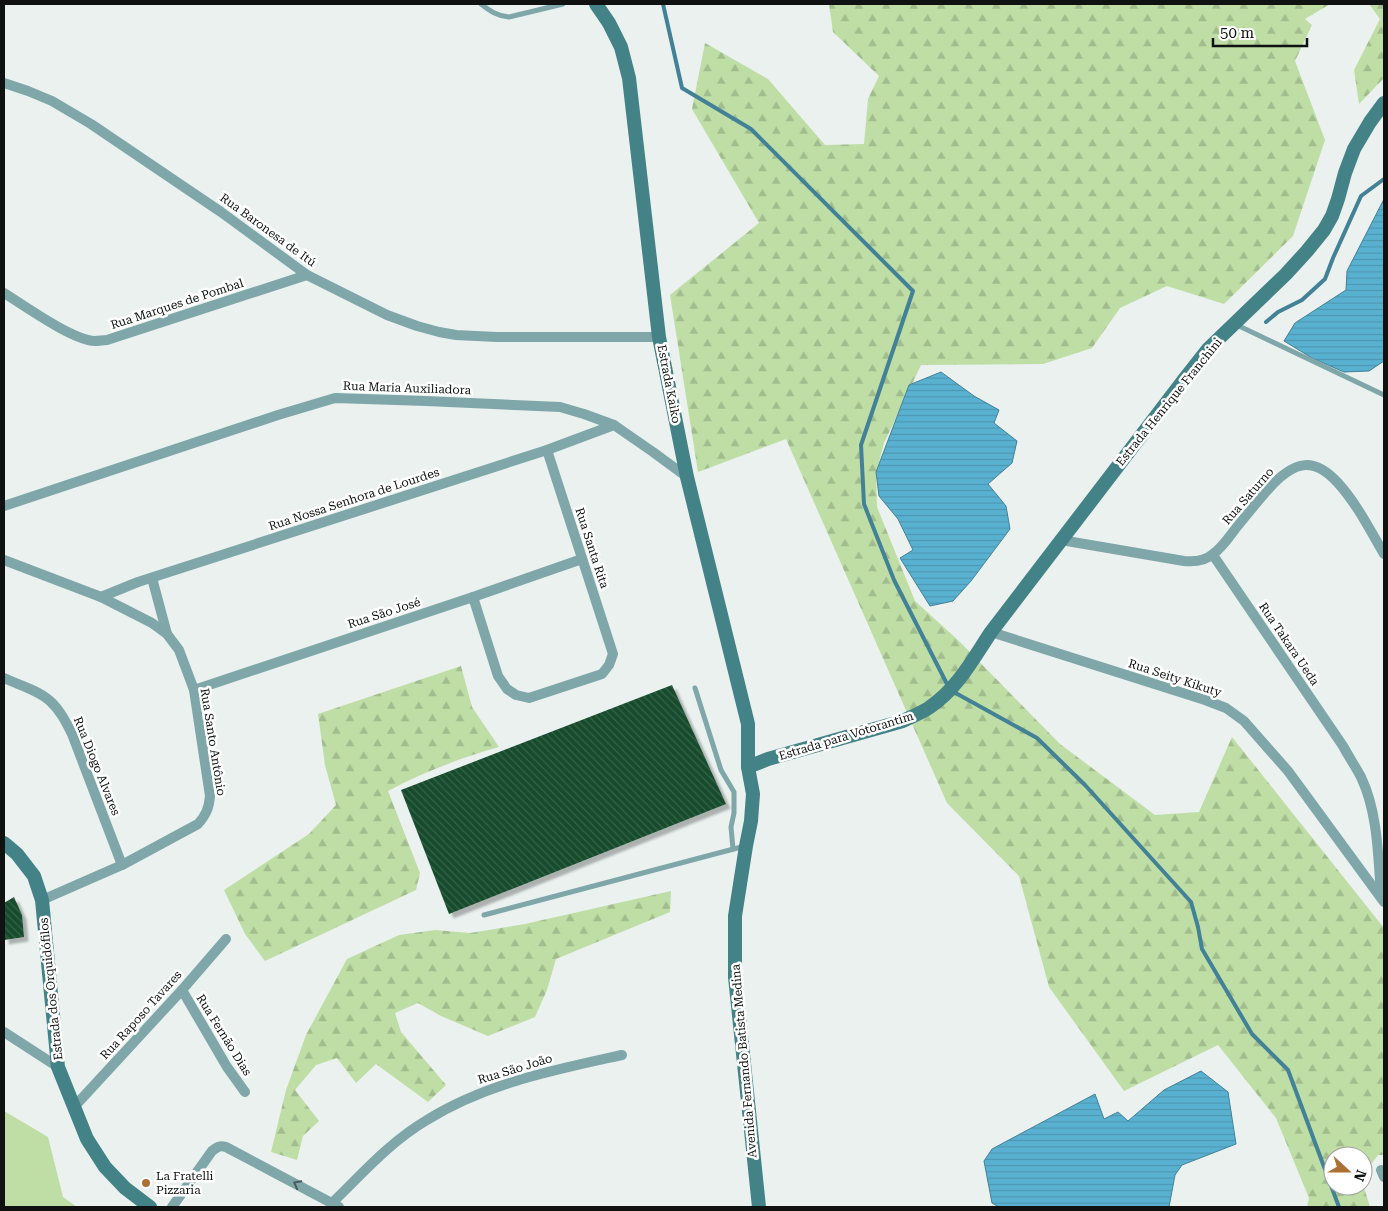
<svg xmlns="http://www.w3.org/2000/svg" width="1388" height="1211" font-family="'Roboto Serif',serif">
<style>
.forest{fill:url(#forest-firs)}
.park{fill:#bedea5}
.water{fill:url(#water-rules);stroke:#438197}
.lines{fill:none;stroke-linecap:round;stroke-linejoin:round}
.stream{stroke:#438197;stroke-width:4}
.building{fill:url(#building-back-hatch);filter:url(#shadow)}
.lane{stroke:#7fa6a8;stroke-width:5}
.street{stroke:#7fa6a8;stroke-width:10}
.secondary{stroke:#438286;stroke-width:14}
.oneway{stroke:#475c5c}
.poi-dot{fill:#ad7034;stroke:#fff;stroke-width:2}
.labels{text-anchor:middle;stroke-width:5;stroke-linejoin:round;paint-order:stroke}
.street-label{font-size:12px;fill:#0f1211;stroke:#fff}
.poi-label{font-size:12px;fill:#0f1211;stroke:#fff;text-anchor:start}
</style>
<defs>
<pattern id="forest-firs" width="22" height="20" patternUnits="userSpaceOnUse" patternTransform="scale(1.25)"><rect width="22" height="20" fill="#bedea5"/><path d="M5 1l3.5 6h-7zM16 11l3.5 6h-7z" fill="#a2bd8d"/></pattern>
<pattern id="water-rules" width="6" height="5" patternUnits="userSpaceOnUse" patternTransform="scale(1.25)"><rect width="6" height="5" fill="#59b1d1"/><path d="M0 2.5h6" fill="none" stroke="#4c97b2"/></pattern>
<pattern id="building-back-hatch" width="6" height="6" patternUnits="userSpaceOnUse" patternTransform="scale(1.25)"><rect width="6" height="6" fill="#174c2d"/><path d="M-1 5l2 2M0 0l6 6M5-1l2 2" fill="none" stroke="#376249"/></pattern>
<filter id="shadow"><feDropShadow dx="4.5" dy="4.5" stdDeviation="1" flood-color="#0004"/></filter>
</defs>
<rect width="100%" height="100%" fill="#eaf1ef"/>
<!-- forest -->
<g class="forest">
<polygon points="829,4 1330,4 1305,19 1312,25 1295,61 1325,140 1293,236 1224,304 1167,286 1120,308 1092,348 1043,364 921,365 884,443 876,473 877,507 915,601 959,641 1060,744 1155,815 1199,812 1232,737 1384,928 1384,1155 1378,1155 1363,1175 1363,1156 1333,1156 1333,1186 1363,1186 1363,1184 1370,1207 1307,1207 1309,1198 1276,1118 1218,1045 1124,1091 1049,987 1019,876 947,803 786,439 698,472 670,295 759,223 692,109 705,43 768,79 825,145 864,144 868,99 879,76 833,32"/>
<polygon points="1369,4 1384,4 1384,78 1359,104 1354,70 1380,19"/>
<path d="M461 666 472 707 499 747C460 758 424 772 388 791L420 873 416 890 265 961 245 934 224 890 309 834 336 805 325 765 318 714Z"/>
<polygon points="671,891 670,912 556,959 547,990 535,1017 488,1036 441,1016 418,1003 395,1013 401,1032 446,1085 428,1102 376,1064 356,1083 337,1058 316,1065 295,1090 319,1121 303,1136 297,1160 271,1152 286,1090 306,1035 347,959 399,935 435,930 470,933 525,924"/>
</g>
<!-- park -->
<polygon class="park" points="4,1111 48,1137 63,1197 77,1207 4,1207"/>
<!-- water -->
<g class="water">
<polygon points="1384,199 1384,361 1369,371 1344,372 1312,358 1284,341 1295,323 1346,290 1347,271"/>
<polygon points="941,372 974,396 999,410 994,423 1017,441 1012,463 988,484 1006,506 1010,529 971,581 953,601 930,606 900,558 913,550 898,519 879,496 876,472 909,385"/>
<polygon points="1201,1071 1228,1092 1236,1144 1182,1165 1175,1175 1169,1207 999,1207 992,1203 984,1161 992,1149 1095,1094 1104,1119 1118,1112 1128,1121 1164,1090"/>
</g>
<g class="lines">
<!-- stream -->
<g class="stream">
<polyline points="663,4 682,88 751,129 913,291 861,445 864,504 894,580 948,686"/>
<polyline points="1266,322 1278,312 1302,300 1325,279 1333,258 1361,196 1384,179"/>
<polyline points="952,691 1037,738 1085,785 1191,902 1198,927 1202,949 1252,1034 1288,1070 1339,1207"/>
</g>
</g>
<!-- building -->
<g class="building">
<polygon points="672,685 726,804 449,914 401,790"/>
<polygon points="14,897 22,915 24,937 4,940 4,903"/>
</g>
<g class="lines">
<!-- lane -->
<g class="lane">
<path d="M481 4C490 11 497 16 509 17L563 4"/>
<polyline points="1237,325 1384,395"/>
<polyline points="695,688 721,770 734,792 734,813 731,827 733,849"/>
<polyline points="484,915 745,846"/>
</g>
<!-- street -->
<g class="street">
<polyline points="4,83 28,91 52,101 91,124 221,212 307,275 387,315 417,326 439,332 456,335 496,337 659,337"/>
<path d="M4 293C25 306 72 340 95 341 99 341 103 340 107 340L307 275"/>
<polyline points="4,506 278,415 335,398 426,401 560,407 584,414 614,425 653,452 687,477"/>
<path d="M1061 540 1184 561C1194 562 1205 561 1213 554 1222 548 1229 537 1236 528 1248 513 1260 498 1273 484 1296 461 1314 457 1338 483 1357 504 1370 530 1384 554"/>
<path d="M1213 555 1343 746C1349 757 1355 766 1361 777 1378 813 1378 856 1381 895"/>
<path d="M4 560 101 597 152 623 167 634 179 650 194 690 210 796C209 808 206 815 198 824L122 865 42 900"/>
<polyline points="152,578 167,634"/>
<polyline points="101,597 138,582 547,450 614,425"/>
<polyline points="473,597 498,676 507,689 516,695 529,698 602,674 609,665 613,654 547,450"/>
<polyline points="991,632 1205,700 1226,708 1244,721 1288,771 1384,902"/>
<path d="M4 678C19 685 38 690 50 701 60 710 66 722 72 734L122 865"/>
<polyline points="194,690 473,597 582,559"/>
<polyline points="182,990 227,1067 245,1092"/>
<polyline points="4,1032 58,1067"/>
<polyline points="74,1107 182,990 226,939"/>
<polyline points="1381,1170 1384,1177"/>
<path d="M332 1203C362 1174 391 1141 427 1120 487 1083 554 1070 622 1055"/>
<path d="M172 1207 212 1151C217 1147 220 1145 226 1147L339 1207"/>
</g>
<!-- secondary -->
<g class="secondary">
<polyline points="596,4 609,23 621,47 629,78 659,337 687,477 748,724 748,767 753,794 751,821 746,846 735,916 735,977 759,1207"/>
<path d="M748 767 768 759 903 721C912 716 922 713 930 707 958 688 973 659 991 632L1186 377 1208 349 1286 274 1307 251 1324 230 1332 216 1338 199 1345 173 1354 149 1370 122 1384 103"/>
<polyline points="4,843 17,854 34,876 42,900 58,1067 87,1139 105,1167 125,1188 150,1207"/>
</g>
</g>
<!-- one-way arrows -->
<defs><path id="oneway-chevron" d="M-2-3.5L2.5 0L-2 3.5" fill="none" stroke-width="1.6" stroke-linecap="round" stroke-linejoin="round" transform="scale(1.25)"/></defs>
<use class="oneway" href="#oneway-chevron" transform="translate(297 1184) rotate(-152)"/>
<!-- markers -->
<circle class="poi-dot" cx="146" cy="1183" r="5"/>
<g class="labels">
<!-- street labels -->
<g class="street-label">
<text transform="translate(268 230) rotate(36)" y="4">Rua Baronesa de Itú</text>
<text transform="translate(177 304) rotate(-18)" y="4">Rua Marques de Pombal</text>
<text transform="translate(669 384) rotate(79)" y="4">Estrada Kaiko</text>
<text transform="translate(407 388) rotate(2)" y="4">Rua Maria Auxiliadora</text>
<text transform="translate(1169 402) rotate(-51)" y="4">Estrada Henrique Franchini</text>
<text transform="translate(1248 496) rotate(-49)" y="4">Rua Saturno</text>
<text transform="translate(354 499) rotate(-18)" y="4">Rua Nossa Senhora de Lourdes</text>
<text transform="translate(592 548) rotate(72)" y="4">Rua Santa Rita</text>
<text transform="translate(384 613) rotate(-18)" y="4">Rua São José</text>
<text transform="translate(1289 644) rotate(56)" y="4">Rua Takara Ueda</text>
<text transform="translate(1175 678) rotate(18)" y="4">Rua Seity Kikuty</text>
<text transform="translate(846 736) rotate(-17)" y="4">Estrada para Votorantim</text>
<text transform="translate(213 742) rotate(81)" y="4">Rua Santo Antônio</text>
<text transform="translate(97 766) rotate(68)" y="4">Rua Diogo Alvares</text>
<text transform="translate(51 989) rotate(-96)" y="4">Estrada dos Orquidófilos</text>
<text transform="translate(141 1015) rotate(-48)" y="4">Rua Raposo Tavares</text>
<text transform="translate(224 1035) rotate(58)" y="4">Rua Fernão Dias</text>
<text transform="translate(744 1061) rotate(-95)" y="4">Avenida Fernando Batista Medina</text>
<text transform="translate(515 1069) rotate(-17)" y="4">Rua São João</text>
</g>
<!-- poi labels -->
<g class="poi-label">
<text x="156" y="1180">La Fratelli<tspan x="156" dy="14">Pizzaria</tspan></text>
</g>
</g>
<!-- border -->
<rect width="1388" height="1211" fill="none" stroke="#0f1211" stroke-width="10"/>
<!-- north arrow -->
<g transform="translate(1348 1171) rotate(111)"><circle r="24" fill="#ffffff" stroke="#9fa0a0"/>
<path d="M0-4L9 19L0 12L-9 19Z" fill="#ad7034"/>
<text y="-8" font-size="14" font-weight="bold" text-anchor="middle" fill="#0f1211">N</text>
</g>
<!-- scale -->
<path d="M1213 38v8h94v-8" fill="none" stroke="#0f1211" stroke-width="2.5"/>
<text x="1220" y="38" font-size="15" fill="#0f1211" stroke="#ffffff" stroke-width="4" paint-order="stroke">50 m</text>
</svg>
